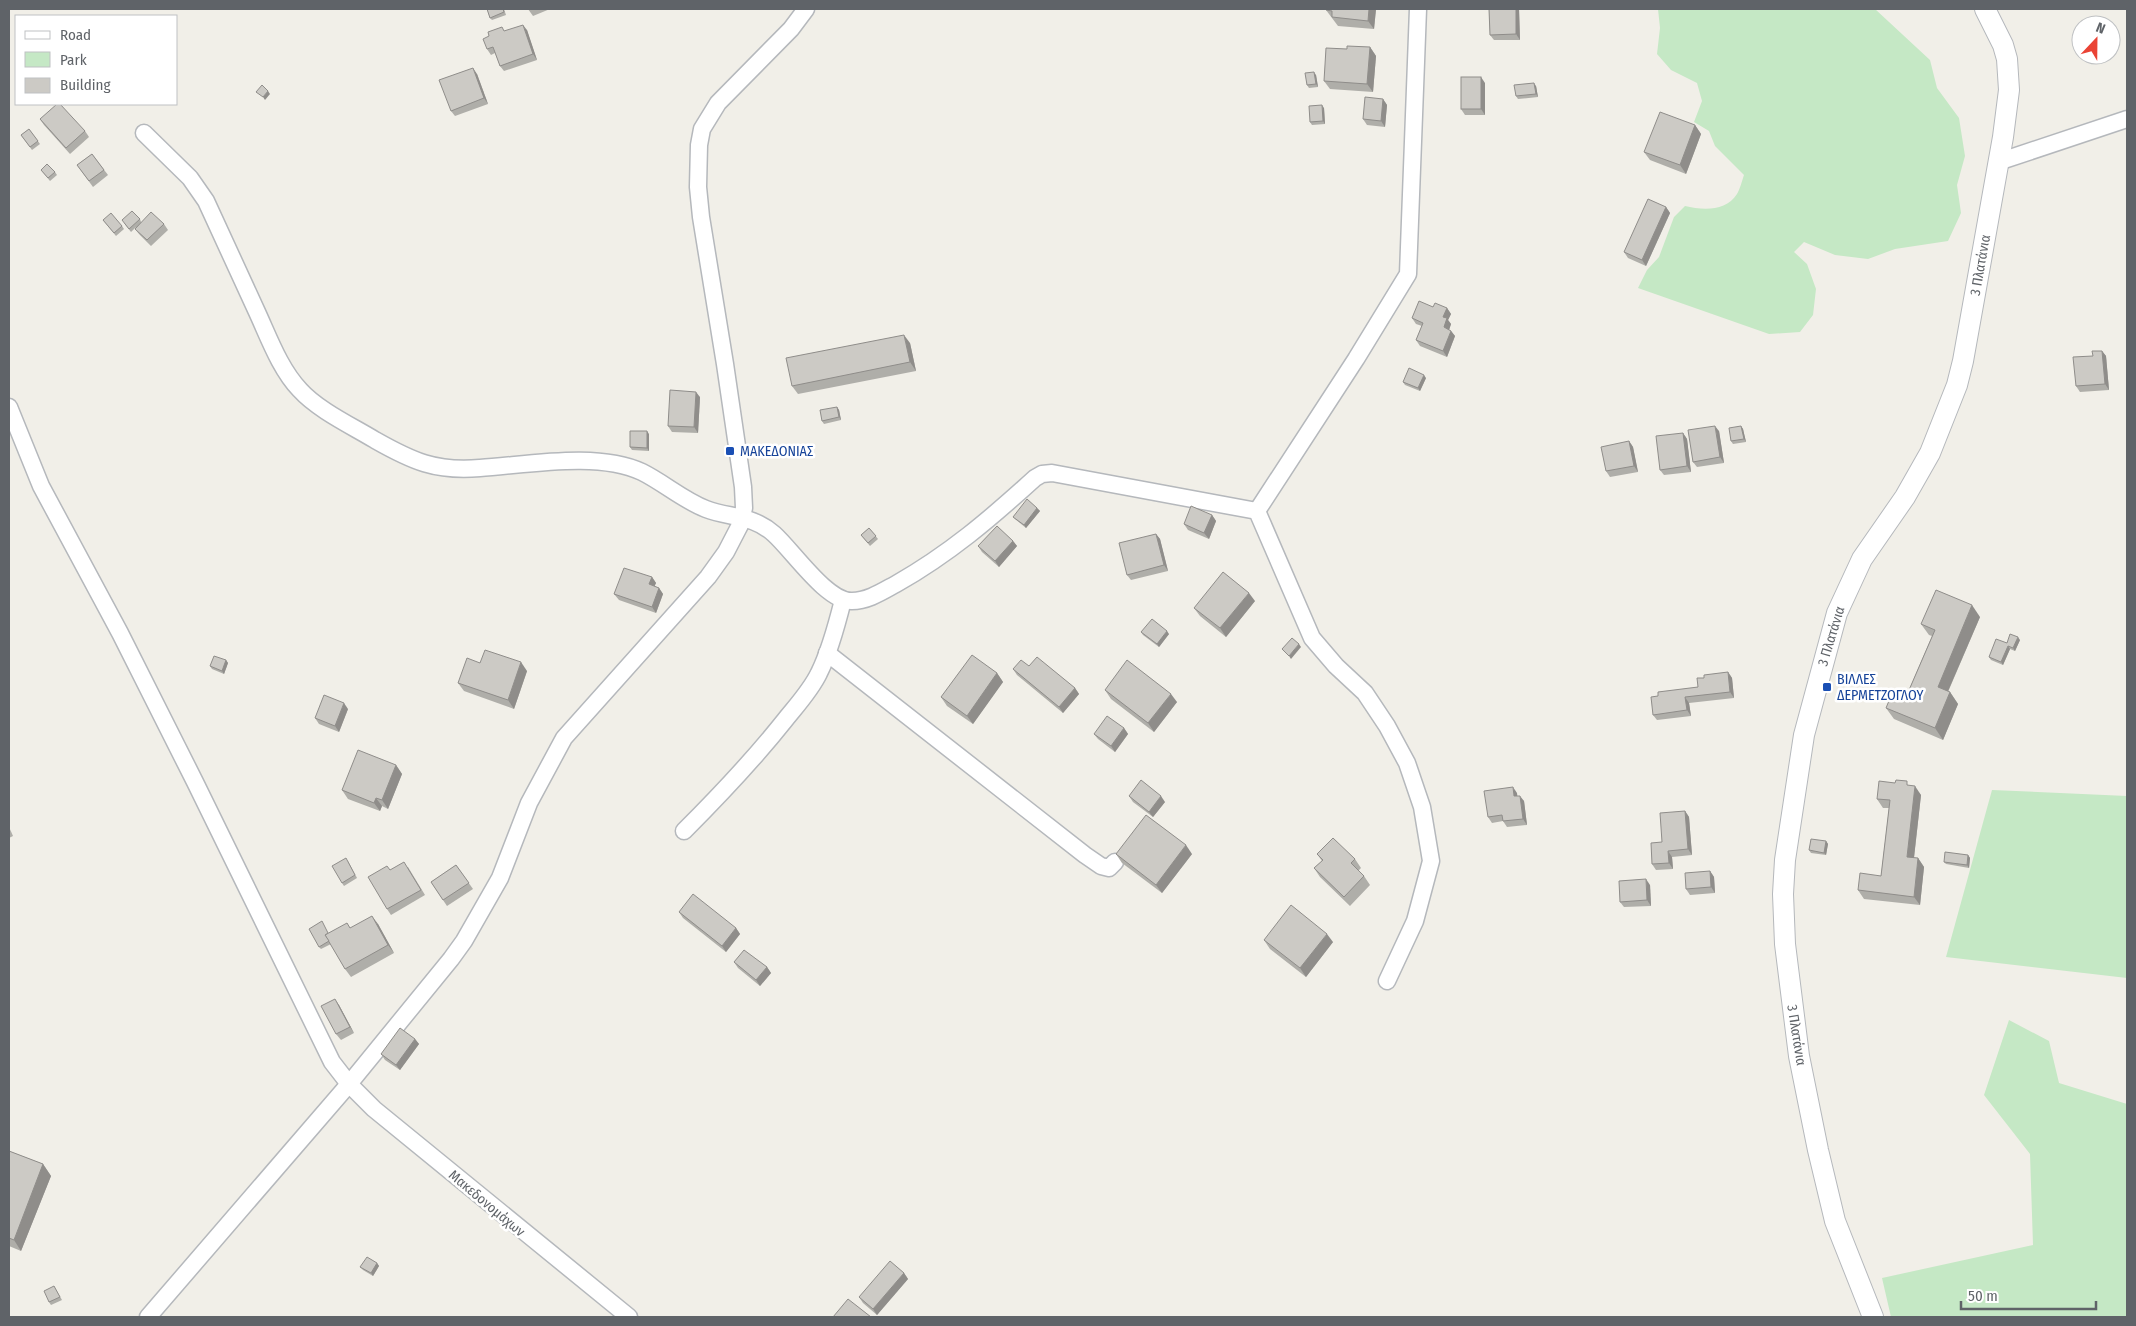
<svg xmlns="http://www.w3.org/2000/svg" width="2136" height="1326" font-family="'Fira Sans Condensed',sans-serif">
<style>
.green{fill:#c5e8c5}
.lines{fill:none;stroke-linecap:round;stroke-linejoin:round}
.minor-casing{stroke:#b5b8bc;stroke-width:19}
.tertiary-casing{stroke:#b5b8bc;stroke-width:22}
.minor{stroke:#fff;stroke-width:16}
.tertiary{stroke:#fff;stroke-width:20}
.wall{fill:#afaea9}
.shaded-wall{fill:#8f8d8a}
.building{fill:#cccac5;stroke:#8f8d8a}
.transit-dot{fill:#1a4fb4;stroke:#fff;stroke-width:2}
.labels{text-anchor:middle;stroke-width:5;stroke-linejoin:round;paint-order:stroke}
.street-label{font-size:14px;fill:#5f6368;stroke:#fff}
.transit-label{font-size:14px;fill:#164399;stroke:#fff;text-anchor:start}
</style>
<rect width="100%" height="100%" fill="#f1efe8"/>
<!-- green -->
<g class="green">
<path d="M1658 9H1875L1930 60 1937 88 1959 118 1965 156 1957 185 1961 213 1948 241 1895 249 1868 259 1835 255 1804 242 1794 252 1807 264 1816 289 1813 315 1800 332 1769 334 1638 288 1647 270 1659 257 1674 217 1685 206C1702 210 1726 212 1737 194 1740 189 1742 181 1744 175L1715 146 1709 131 1694 122 1702 101 1697 83 1671 70 1657 54 1660 28Z"/>
<polygon points="1992,790 2127,796 2127,978 1946,957"/>
<polygon points="2009,1020 2049,1041 2059,1083 2127,1104 2127,1317 1891,1317 1882,1278 2033,1245 2030,1154 1984,1095"/>
</g>
<g class="lines">
<!-- minor casing -->
<g class="minor-casing">
<g id="minor">
<path d="M144 133 190 178 206 201C223 238 240 275 257 312 269 338 280 369 300 390 318 410 352 426 375 440 412 461 436 472 480 468 527 465 598 451 642 472 664 483 683 500 706 509 730 518 753 515 774 534 793 551 827 602 852 601 868 601 883 591 896 584 949 554 990 519 1035 478L1042 474 1052 473 1257 511 1312 638 1336 666 1365 693 1387 726 1407 763 1422 807 1431 861 1415 921 1387 981"/>
<polyline points="1998,162 2127,119"/>
<polyline points="9,407 41,486 120,633 195,782 332,1062 349,1084 374,1109 629,1317"/>
<polyline points="1257,511 1356,359 1408,274 1418,9"/>
<polyline points="827,653 1085,855 1101,866 1109,868 1115,862"/>
<path d="M684 831C720 795 754 759 785 720 797 705 811 690 819 673 830 651 837 624 843 600"/>
<polyline points="148,1317 349,1084 451,959 464,941 500,878 529,803 564,738 708,577 726,552 740,525 744,508 743,487 725,364 701,217 698,187 699,145 702,129 718,103 791,29 806,9"/>
</g>
</g>
<!-- tertiary casing -->
<g class="tertiary-casing">
<polyline id="tertiary" points="1873,1317 1835,1221 1818,1150 1799,1056 1785,944 1783,894 1785,860 1804,735 1837,613 1862,559 1905,497 1930,453 1957,385 1963,361 2003,137 2009,90 2007,59 2003,45 1985,9"/>
</g>
<!-- minor -->
<use href="#minor" class="minor"/>
<!-- tertiary -->
<use href="#tertiary" class="tertiary"/>
</g>
<!-- wall -->
<g class="wall">
<polygon points="487,9 504,9 506,15 492,20 490,18"/>
<polygon points="528,9 550,9 533,16"/>
<polygon points="1326,9 1376,9 1374,29 1338,26 1326,10"/>
<polygon points="1489,9 1519,9 1520,40 1494,40 1490,35"/>
<polygon points="527,30 537,60 504,71 500,66 495,53 491,55 487,49 505,31"/>
<polygon points="1370,47 1376,56 1373,92 1330,89 1324,81 1347,49"/>
<polygon points="477,74 488,104 455,116 451,111"/>
<polygon points="1316,75 1318,87 1309,88 1307,85"/>
<polygon points="1485,83 1485,115 1465,115 1461,109"/>
<polygon points="1536,86 1538,97 1518,99 1516,96"/>
<polygon points="1383,99 1387,105 1385,127 1367,125 1363,119"/>
<polygon points="1324,108 1325,124 1312,125 1310,122"/>
<polygon points="40,119 85,131 89,137 70,154 44,125"/>
<polygon points="1695,125 1701,134 1686,174 1650,160 1644,152"/>
<polygon points="29,129 40,144 32,150 21,135"/>
<polygon points="92,154 108,175 93,187 77,165"/>
<polygon points="41,170 55,172 57,175 50,181"/>
<polygon points="1666,207 1670,213 1646,266 1628,258 1624,252"/>
<polygon points="140,219 141,222 164,224 168,230 151,246 139,234 135,229 136,227 131,232 124,223"/>
<polygon points="103,220 122,226 124,229 116,236"/>
<polygon points="1433,307 1447,308 1451,314 1448,320 1451,324 1449,330 1451,331 1455,336 1447,357 1420,346 1416,340 1422,326 1416,324 1412,318"/>
<polygon points="910,343 916,371 798,394 792,386"/>
<polygon points="2102,351 2106,356 2109,390 2080,392 2076,386 2093,356"/>
<polygon points="1426,378 1420,391 1405,385 1403,382"/>
<polygon points="700,397 698,433 672,432 668,426"/>
<polygon points="837,407 839,410 841,420 824,424 822,421"/>
<polygon points="1741,426 1743,429 1746,442 1733,444 1731,441"/>
<polygon points="1719,431 1724,463 1697,467 1693,462"/>
<polygon points="1683,433 1687,439 1691,472 1664,475 1660,470"/>
<polygon points="649,434 649,451 632,450 630,447"/>
<polygon points="1629,441 1633,447 1638,472 1610,477 1606,471"/>
<polygon points="1037,508 1040,511 1026,528 1015,519 1013,517"/>
<polygon points="1212,515 1216,521 1209,539 1188,530 1184,524"/>
<polygon points="869,528 878,539 870,546 861,535"/>
<polygon points="1156,534 1160,539 1168,571 1131,580 1127,575"/>
<polygon points="1013,541 1017,546 999,567 982,552 978,546"/>
<polygon points="652,577 656,583 654,586 659,588 663,594 656,613 619,600 614,594"/>
<polygon points="1255,601 1226,637 1200,616 1194,608"/>
<polygon points="1980,617 1948,692 1950,692 1958,704 1943,740 1894,719 1886,708 1906,697 1932,636 1929,635 1921,624"/>
<polygon points="1141,632 1169,634 1159,647 1143,635"/>
<polygon points="2020,640 2015,651 2010,649 2003,665 1991,660 1989,657 2007,643"/>
<polygon points="226,660 228,663 224,674 212,669 210,666"/>
<polygon points="480,663 527,671 514,709 464,691 458,683"/>
<polygon points="1029,666 1075,688 1079,694 1063,713 1017,675 1013,669"/>
<polygon points="1728,672 1732,678 1734,698 1689,703 1691,716 1657,720 1653,715 1658,696 1698,687"/>
<polygon points="997,673 1003,682 973,724 947,706 941,697"/>
<polygon points="1105,690 1177,702 1154,732 1111,699"/>
<polygon points="348,709 339,732 319,724 315,718"/>
<polygon points="1124,728 1128,734 1115,752 1098,739 1094,734"/>
<polygon points="396,765 402,774 388,809 382,806 380,811 348,799 342,790"/>
<polygon points="1910,786 1921,795 1914,858 1918,858 1924,867 1920,905 1864,899 1858,890 1881,876 1889,808 1883,808 1877,799"/>
<polygon points="1517,793 1517,796 1524,801 1527,825 1507,827 1503,821 1492,823 1488,817"/>
<polygon points="1129,796 1165,802 1153,817 1133,802"/>
<polygon points="1685,811 1689,817 1692,855 1672,857 1673,869 1656,870 1652,864 1662,842"/>
<polygon points="9,827 13,836 9,838"/>
<polygon points="1826,841 1828,844 1826,855 1811,853 1809,850"/>
<polygon points="1116,854 1192,854 1162,893 1122,863"/>
<polygon points="1317,854 1355,859 1361,868 1358,871 1364,876 1370,885 1350,906 1320,877 1314,868 1322,861"/>
<polygon points="1968,855 1970,858 1969,868 1946,864 1944,862"/>
<polygon points="348,861 357,878 344,886 342,883"/>
<polygon points="456,865 473,889 447,906 431,882"/>
<polygon points="408,867 425,895 391,915 387,909 390,870"/>
<polygon points="1710,871 1714,877 1715,893 1690,895 1686,889"/>
<polygon points="1650,885 1651,906 1624,907 1620,902"/>
<polygon points="679,912 736,928 740,934 726,952 683,918"/>
<polygon points="347,923 350,928 378,924 394,953 351,977 345,969 331,944 321,949 319,947"/>
<polygon points="1264,940 1333,942 1306,977 1270,949"/>
<polygon points="734,962 767,967 771,973 760,986 738,968"/>
<polygon points="339,1005 354,1033 341,1040 336,1034"/>
<polygon points="415,1039 419,1044 400,1070 385,1060 381,1054"/>
<polygon points="9,1151 43,1164 51,1176 21,1251 9,1246"/>
<polygon points="377,1263 379,1266 373,1276 363,1270 360,1267"/>
<polygon points="904,1273 908,1279 877,1315 863,1303 859,1297"/>
<polygon points="54,1286 62,1300 51,1305 49,1302"/>
</g>
<!-- shaded-wall -->
<g class="shaded-wall">
<polygon points="1369,9 1376,9 1374,29 1368,21"/>
<polygon points="1516,9 1519,9 1520,40 1516,34"/>
<polygon points="523,25 527,30 537,60 533,54"/>
<polygon points="1370,47 1376,56 1373,92 1367,84"/>
<polygon points="473,68 477,74 488,104 484,98"/>
<polygon points="1314,72 1316,75 1318,87 1316,84"/>
<polygon points="1481,77 1485,83 1485,115 1481,109"/>
<polygon points="1534,83 1536,86 1538,97 1536,94"/>
<polygon points="268,91 270,94 265,100 263,97"/>
<polygon points="1383,99 1387,105 1385,127 1381,121"/>
<polygon points="1322,105 1324,108 1325,124 1323,121"/>
<polygon points="1695,125 1701,134 1686,174 1680,165"/>
<polygon points="1666,207 1670,213 1646,266 1642,260"/>
<polygon points="1447,308 1451,314 1448,320 1451,324 1448,333 1444,327 1443,317"/>
<polygon points="1451,331 1455,336 1447,357 1443,351"/>
<polygon points="904,335 910,343 916,371 910,362"/>
<polygon points="2102,351 2106,356 2109,390 2105,384"/>
<polygon points="1424,375 1426,378 1420,391 1418,388"/>
<polygon points="696,392 700,397 698,433 694,427"/>
<polygon points="837,407 839,410 841,420 839,417"/>
<polygon points="1715,426 1719,431 1724,463 1720,457"/>
<polygon points="1741,426 1743,429 1746,442 1744,439"/>
<polygon points="647,431 649,434 649,451 647,448"/>
<polygon points="1683,433 1687,439 1691,472 1687,466"/>
<polygon points="1629,441 1633,447 1638,472 1634,466"/>
<polygon points="1037,508 1040,511 1026,528 1024,525"/>
<polygon points="1212,515 1216,521 1209,539 1204,533"/>
<polygon points="1156,534 1160,539 1168,571 1164,565"/>
<polygon points="1013,541 1017,546 999,567 995,561"/>
<polygon points="652,577 656,583 653,590 649,584"/>
<polygon points="659,588 663,594 656,613 652,607"/>
<polygon points="1249,593 1255,601 1226,637 1220,628"/>
<polygon points="1972,605 1980,617 1945,698 1938,687"/>
<polygon points="1167,631 1169,634 1159,647 1157,644"/>
<polygon points="2018,637 2020,640 2015,651 2013,648"/>
<polygon points="1299,644 1301,647 1291,659 1289,656"/>
<polygon points="2008,646 2010,649 2003,665 2001,662"/>
<polygon points="226,660 228,663 224,674 222,671"/>
<polygon points="521,662 527,671 514,709 508,700"/>
<polygon points="1728,672 1732,678 1734,698 1730,692"/>
<polygon points="997,673 1003,682 973,724 967,716"/>
<polygon points="1075,688 1079,694 1063,713 1059,707"/>
<polygon points="1950,692 1958,704 1943,740 1935,728"/>
<polygon points="1171,694 1177,702 1154,732 1148,723"/>
<polygon points="1685,697 1689,703 1691,716 1687,710"/>
<polygon points="344,703 348,709 339,732 335,726"/>
<polygon points="1124,728 1128,734 1115,752 1111,746"/>
<polygon points="396,765 402,774 388,809 382,800"/>
<polygon points="1915,786 1921,795 1913,866 1907,857"/>
<polygon points="1513,787 1517,793 1518,802 1514,796"/>
<polygon points="1161,796 1165,802 1153,817 1149,812"/>
<polygon points="1520,796 1524,801 1527,825 1523,819"/>
<polygon points="376,798 382,806 380,811 374,803"/>
<polygon points="1685,811 1689,817 1692,855 1688,849"/>
<polygon points="1826,841 1828,844 1826,855 1824,853"/>
<polygon points="1186,845 1192,854 1162,893 1156,885"/>
<polygon points="1668,851 1672,857 1673,869 1669,863"/>
<polygon points="1968,855 1970,858 1969,868 1967,865"/>
<polygon points="1918,858 1924,867 1920,905 1914,897"/>
<polygon points="1710,871 1714,877 1715,893 1711,887"/>
<polygon points="1646,879 1650,885 1651,906 1647,900"/>
<polygon points="372,916 378,924 394,953 388,945"/>
<polygon points="736,928 740,934 726,952 722,946"/>
<polygon points="1327,934 1333,942 1306,977 1300,968"/>
<polygon points="767,967 771,973 760,986 756,980"/>
<polygon points="335,999 339,1005 354,1033 350,1027"/>
<polygon points="415,1039 419,1044 400,1070 396,1065"/>
<polygon points="43,1164 51,1176 21,1251 14,1240"/>
<polygon points="377,1263 379,1266 373,1276 371,1273"/>
<polygon points="904,1273 908,1279 877,1315 873,1309"/>
</g>
<!-- building -->
<g class="building">
<polygon points="487,9 503,9 504,12 490,18"/>
<polygon points="1326,9 1369,9 1368,21 1332,17 1332,11 1326,10"/>
<polygon points="1489,9 1516,9 1516,34 1490,35"/>
<polygon points="523,25 533,54 500,66 493,47 487,49 483,39 489,36 488,32 502,27 504,31"/>
<polygon points="1347,46 1370,47 1367,84 1324,81 1326,48 1347,49"/>
<polygon points="473,68 484,98 451,111 439,80"/>
<polygon points="1314,72 1316,84 1307,85 1305,73"/>
<rect x="1461" y="77" width="20" height="32"/>
<polygon points="1534,83 1536,94 1516,96 1514,85"/>
<polygon points="262,85 268,91 263,97 256,92"/>
<polygon points="1365,97 1383,99 1381,121 1363,119"/>
<polygon points="57,104 60,104 85,131 66,148 40,119"/>
<polygon points="1322,105 1323,121 1310,122 1309,106"/>
<polygon points="1660,112 1695,125 1680,165 1644,152"/>
<polygon points="29,129 38,141 30,147 21,135"/>
<polygon points="92,154 104,170 89,181 77,165"/>
<polygon points="47,164 55,172 48,178 41,170"/>
<polygon points="1648,199 1666,207 1642,260 1624,252"/>
<polygon points="132,211 140,219 129,229 122,220"/>
<polygon points="151,212 164,224 147,240 135,229"/>
<polygon points="111,213 122,226 114,233 103,220"/>
<polygon points="1419,301 1433,307 1435,303 1447,308 1443,317 1447,318 1444,327 1451,331 1443,351 1416,340 1423,323 1412,318"/>
<polygon points="904,335 910,362 792,386 786,358"/>
<polygon points="2092,351 2102,351 2105,384 2076,386 2073,357 2093,356"/>
<polygon points="1409,368 1424,375 1418,388 1403,382"/>
<polygon points="670,390 696,392 694,427 668,426"/>
<polygon points="837,407 839,417 822,421 820,410"/>
<polygon points="1715,426 1720,457 1693,462 1688,430"/>
<polygon points="1741,426 1744,439 1731,441 1729,428"/>
<polygon points="630,431 647,431 647,448 630,447"/>
<polygon points="1683,433 1687,466 1660,470 1656,436"/>
<polygon points="1629,441 1634,466 1606,471 1601,447"/>
<polygon points="1027,499 1037,508 1024,525 1013,517"/>
<polygon points="1191,506 1212,515 1204,533 1184,524"/>
<polygon points="997,526 1013,541 995,561 978,546"/>
<polygon points="869,528 876,536 868,543 861,535"/>
<polygon points="1156,534 1164,565 1127,575 1119,543"/>
<polygon points="624,568 652,577 649,584 659,588 652,607 614,594"/>
<polygon points="1223,572 1249,593 1220,628 1194,608"/>
<polygon points="1936,590 1972,605 1938,687 1950,692 1935,728 1886,708 1893,691 1906,697 1935,630 1921,624"/>
<polygon points="1152,619 1167,631 1157,644 1141,632"/>
<polygon points="2010,634 2018,637 2013,648 2008,646 2001,662 1989,657 1996,639 2007,643"/>
<polygon points="1292,638 1299,644 1289,656 1282,649"/>
<polygon points="485,650 521,662 508,700 458,683 467,658 480,663"/>
<polygon points="972,655 997,673 967,716 941,697"/>
<polygon points="214,656 226,660 222,671 210,666"/>
<polygon points="1037,657 1075,688 1059,707 1013,669 1021,660 1029,666"/>
<polygon points="1127,660 1171,694 1148,723 1105,690"/>
<polygon points="1728,672 1730,692 1685,697 1687,710 1653,715 1651,697 1658,696 1658,692 1698,687 1697,678 1704,678 1704,675"/>
<polygon points="324,695 344,703 335,726 315,718"/>
<polygon points="1107,716 1124,728 1111,746 1094,734"/>
<polygon points="358,750 396,765 382,800 376,798 374,803 342,790"/>
<polygon points="1141,780 1161,796 1149,812 1129,796"/>
<polygon points="1896,780 1907,781 1907,785 1915,786 1907,857 1918,858 1914,897 1858,890 1860,873 1881,876 1890,800 1877,799 1879,781 1895,783"/>
<polygon points="1513,787 1514,796 1520,796 1523,819 1503,821 1502,815 1488,817 1484,791"/>
<polygon points="1685,811 1688,849 1668,851 1669,863 1652,864 1651,843 1662,842 1660,813"/>
<polygon points="1146,815 1186,845 1156,885 1116,854"/>
<polygon points="1333,838 1355,859 1351,863 1364,876 1344,897 1314,868 1323,860 1317,854"/>
<polygon points="1811,839 1826,841 1824,853 1809,850"/>
<polygon points="1945,852 1968,855 1967,865 1944,862"/>
<polygon points="346,858 355,875 342,883 332,866"/>
<polygon points="404,862 421,890 387,909 368,877 387,866 390,870"/>
<polygon points="456,865 469,883 443,900 431,882"/>
<polygon points="1710,871 1711,887 1686,889 1685,873"/>
<polygon points="1646,879 1647,900 1620,902 1619,881"/>
<polygon points="693,894 736,928 722,946 679,912"/>
<polygon points="1291,905 1327,934 1300,968 1264,940"/>
<polygon points="372,916 388,945 345,969 325,935 347,923 350,928"/>
<polygon points="322,921 328,933 325,935 329,941 319,947 309,929"/>
<polygon points="744,950 767,967 756,980 734,962"/>
<polygon points="335,999 350,1027 336,1034 321,1006"/>
<polygon points="400,1028 415,1039 396,1065 381,1054"/>
<polygon points="9,1151 43,1164 14,1240 9,1238"/>
<polygon points="367,1257 377,1263 371,1273 360,1267"/>
<polygon points="890,1261 904,1273 873,1309 859,1297"/>
<polygon points="54,1286 60,1297 49,1302 44,1291"/>
<polygon points="848,1299 871,1317 833,1317"/>
</g>
<!-- markers -->
<g class="transit-dot">
<rect x="725" y="446" width="10" height="10" rx="2.5"/>
<rect x="1822" y="682" width="10" height="10" rx="2.5"/>
</g>
<g class="labels">
<!-- street labels -->
<g class="street-label">
<text transform="translate(1980 265) rotate(-80)" y="5">3 Πλατάνια</text>
<text transform="translate(1831 636) rotate(-73)" y="5">3 Πλατάνια</text>
<text transform="translate(1797 1035) rotate(81)" y="5">3 Πλατάνια</text>
<text transform="translate(487 1203) rotate(40)" y="5">Μακεδονομάχων</text>
</g>
<!-- transit labels -->
<g class="transit-label">
<text x="740" y="456">ΜΑΚΕΔΟΝΙΑΣ</text>
<text x="1837" y="684">ΒΙΛΛΕΣ<tspan x="1837" dy="16">ΔΕΡΜΕΤΖΟΓΛΟΥ</tspan></text>
</g>
</g>
<!-- border -->
<rect width="2136" height="1326" fill="none" stroke="#5f6368" stroke-width="20"/>
<!-- legend -->
<rect x="15" y="15" width="162" height="90" fill="#ffffff" stroke="#bfc1c3"/>
<rect x="25" y="31" width="25" height="8" fill="#ffffff" stroke="#bfc1c3"/>
<text x="60" y="40" font-size="15" fill="#5f6368">Road</text>
<rect x="25" y="52" width="25" height="15" fill="#c5e8c5" stroke="#bfc1c3"/>
<text x="60" y="65" font-size="15" fill="#5f6368">Park</text>
<rect x="25" y="78" width="25" height="15" fill="#cccac5" stroke="#bfc1c3"/>
<text x="60" y="90" font-size="15" fill="#5f6368">Building</text>
<!-- north arrow -->
<g transform="translate(2096 40) rotate(22)"><circle r="24" fill="#ffffff" stroke="#bfc1c3"/>
<path d="M0-4L9 19L0 12L-9 19Z" fill="#ea4335"/>
<text y="-8" font-size="14" font-weight="bold" text-anchor="middle" fill="#5f6368">N</text>
</g>
<!-- scale -->
<path d="M1961 1301v8h135v-8" fill="none" stroke="#5f6368" stroke-width="2.5"/>
<text x="1968" y="1301" font-size="15" fill="#5f6368" stroke="#ffffff" stroke-width="4" paint-order="stroke">50 m</text>
</svg>
